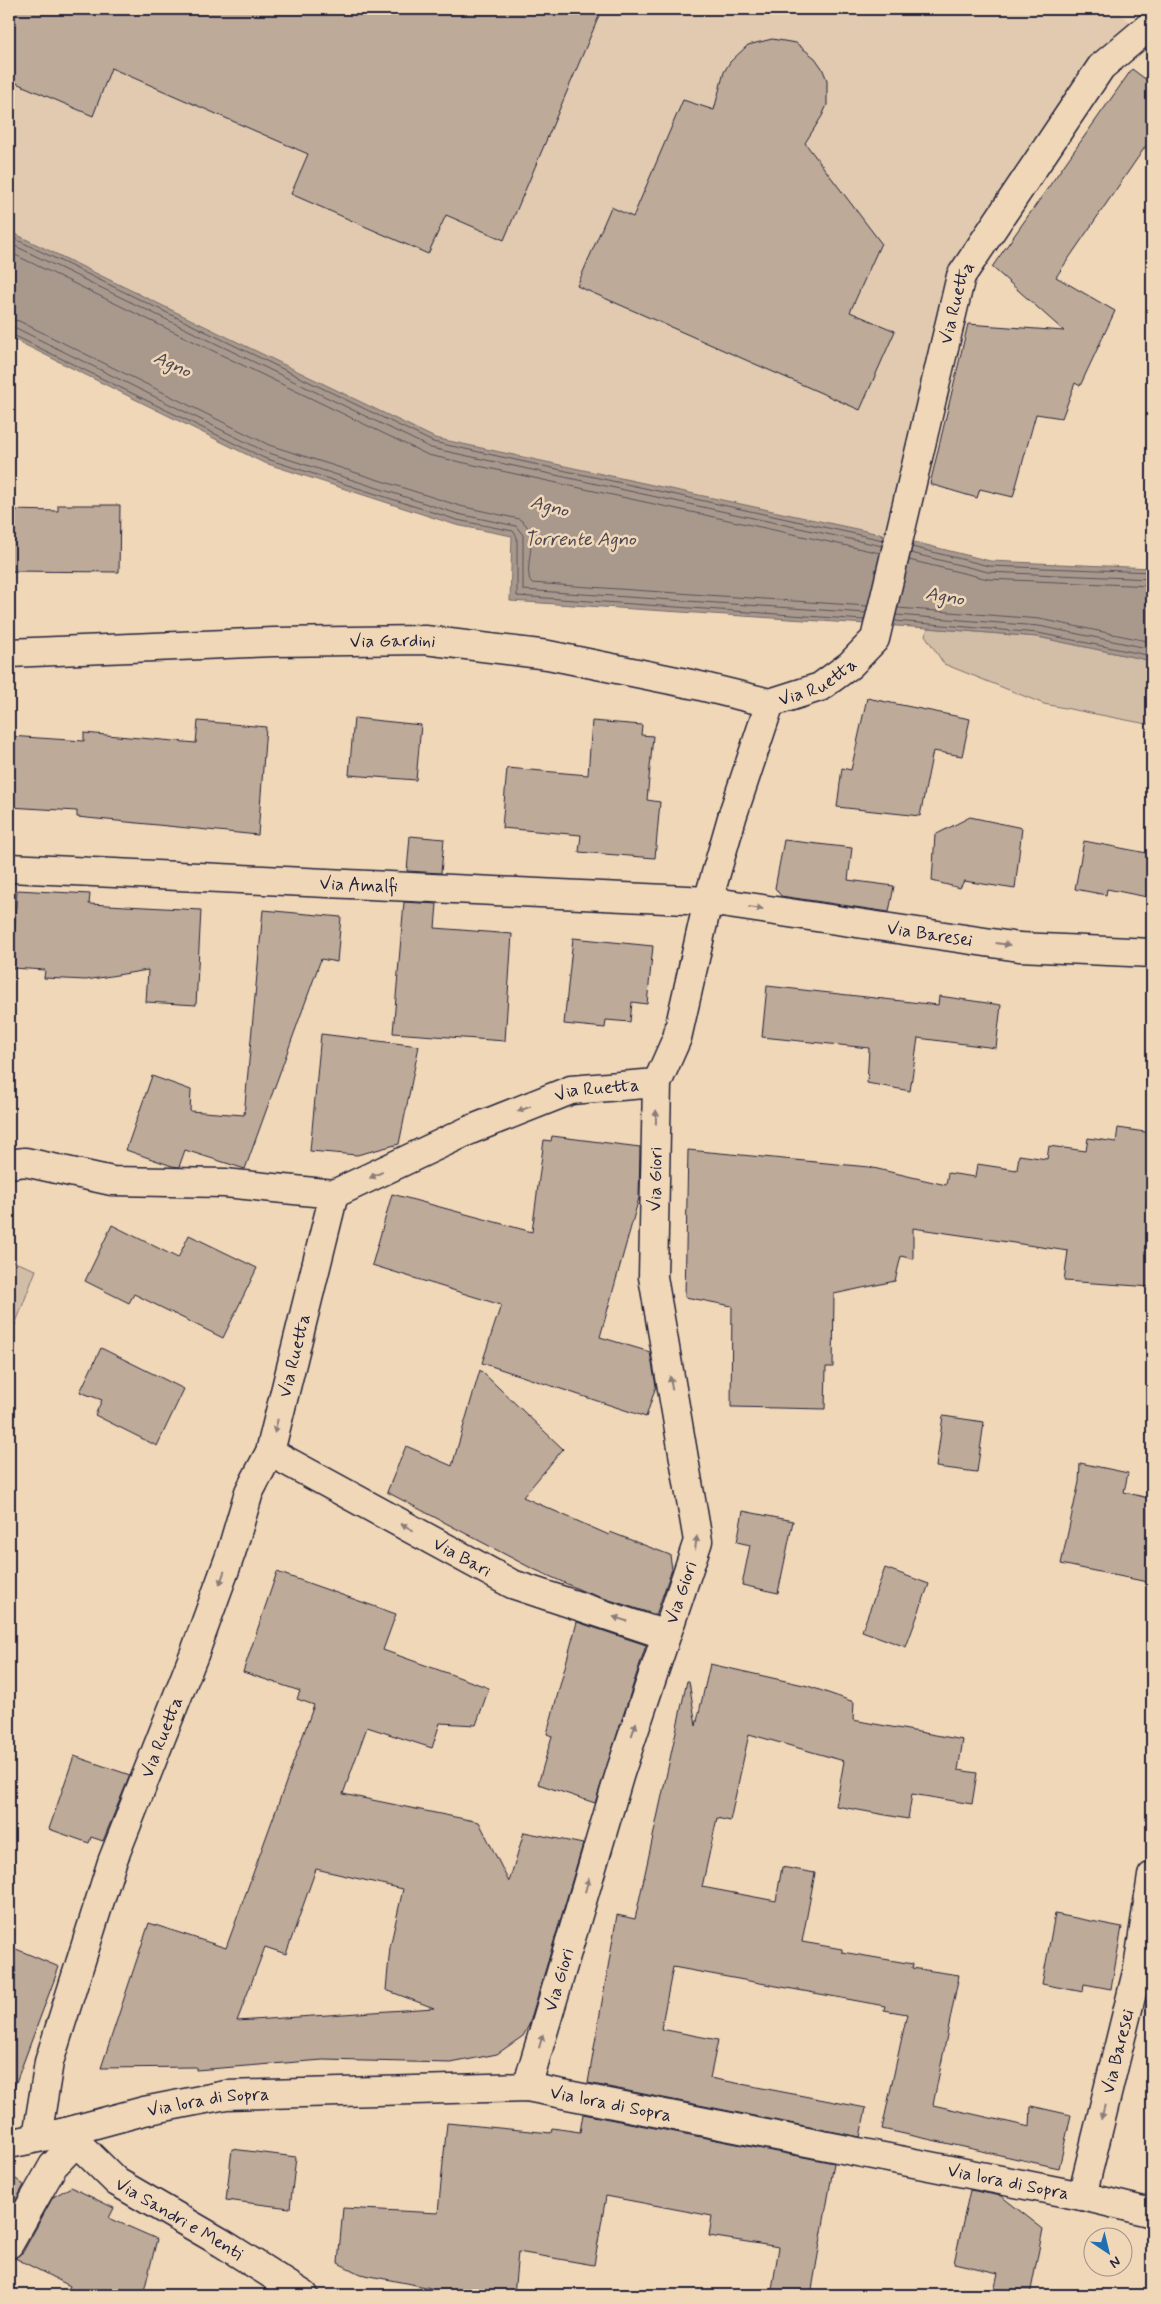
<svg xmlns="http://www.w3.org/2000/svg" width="1161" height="2304" font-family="Mynerve,sans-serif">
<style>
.built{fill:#e1caaf}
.green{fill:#d2bda6;stroke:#7a7070}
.water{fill:#a9998d;stroke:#73696c}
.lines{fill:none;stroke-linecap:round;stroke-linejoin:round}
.shore{stroke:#58525c;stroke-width:1}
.building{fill:#bdaa99;stroke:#22223b;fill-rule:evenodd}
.minor-casing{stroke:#22223b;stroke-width:31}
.tertiary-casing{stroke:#22223b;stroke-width:31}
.secondary-casing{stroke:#22223b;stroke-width:31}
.minor{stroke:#f0d7b8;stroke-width:28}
.tertiary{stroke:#f0d7b8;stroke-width:28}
.secondary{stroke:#f0d7b8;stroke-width:28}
.oneway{fill:#897c7a}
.labels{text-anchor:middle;stroke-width:5;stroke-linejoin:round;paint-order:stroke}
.street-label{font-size:18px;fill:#22223b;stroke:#f0d7b8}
.water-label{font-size:19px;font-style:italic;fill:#4a4654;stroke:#f0d7b8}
</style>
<rect width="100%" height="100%" fill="#f0d7b8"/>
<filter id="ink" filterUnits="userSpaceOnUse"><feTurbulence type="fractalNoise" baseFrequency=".02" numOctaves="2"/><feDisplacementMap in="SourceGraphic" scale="10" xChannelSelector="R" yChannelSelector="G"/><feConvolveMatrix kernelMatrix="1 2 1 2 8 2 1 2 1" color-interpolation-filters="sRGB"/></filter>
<g filter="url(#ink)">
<!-- built -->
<polygon class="built" points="9,9 1116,9 1142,34 1065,111 946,303 898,538 435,438 9,231"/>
<!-- green -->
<g class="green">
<polygon points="928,628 1038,637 1152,661 1152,725 1044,704 944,664 925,635"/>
<polygon points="9,1260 36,1270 9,1341"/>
</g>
<!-- water -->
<polygon class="water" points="9,231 435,438 898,538 990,561 1152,568 1152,661 1038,637 928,628 510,601 512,536 456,525 262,462 9,337"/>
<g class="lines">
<!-- shore -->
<g class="shore">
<polyline points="9,236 433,442 883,540"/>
<polyline points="9,243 431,448 882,546"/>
<polyline points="9,252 428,455 880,553"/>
<path d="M9 319 19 321 269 445 460 506 519 519C543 533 522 564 531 583L867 606"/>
<polyline points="9,327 16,328 266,452 458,514 516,526 523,535 523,590 866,613"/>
<polyline points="9,333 264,458 457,520 513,531 517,537 517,596 864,620"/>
<polyline points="912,547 989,566 1152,572"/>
<polyline points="911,553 988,572 1152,579"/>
<polyline points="909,560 988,579 1152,586"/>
<polyline points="898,608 1040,619 1152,642"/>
<polyline points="896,615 1039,626 1152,649"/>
<polyline points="895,621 1038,633 1152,656"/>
</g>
</g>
<!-- building -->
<g class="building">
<polygon points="9,9 602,9 504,240 446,215 428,254 291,194 308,154 111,68 93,116 9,80"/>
<polygon points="772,39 796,43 815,58 822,68 827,80 827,105 822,116 805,143 881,243 850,312 895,331 860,410 577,286 611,207 633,217 683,100 714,110 724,72 730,62 748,45"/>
<polygon points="1132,69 1152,84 1152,137 1056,277 1115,311 1080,386 1075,383 1062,418 1036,414 1013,497 980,489 977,498 930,484 968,324 1064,331 992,267"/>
<polygon points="58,505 120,505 119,572 9,571 9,510 58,511"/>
<polygon points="867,698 970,719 962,756 933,751 920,816 837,807 842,768 851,770"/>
<polygon points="354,718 421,725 416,780 349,775"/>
<polygon points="198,721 266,727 258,835 77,817 77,811 9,807 9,736 84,741 84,733 196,743"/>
<polygon points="592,721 642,725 641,735 653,736 647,800 660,802 655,858 579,852 581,835 502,828 507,768 588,775"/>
<polygon points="970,817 1022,828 1015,889 964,881 960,888 932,881 935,835"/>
<polygon points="410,836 444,839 441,873 407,871"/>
<polygon points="784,840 852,848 848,880 894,886 889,912 781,896 775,888"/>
<polygon points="1084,841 1152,854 1152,898 1107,889 1106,895 1075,889"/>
<polygon points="17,890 90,894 89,904 201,910 196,1005 146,1002 148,970 86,980 44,978 45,970 12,968"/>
<polygon points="404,902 437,904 435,928 512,934 505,1041 393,1033"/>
<polygon points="263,910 341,917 337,962 321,959 245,1169 185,1150 179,1167 172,1166 126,1150 152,1076 191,1090 190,1111 244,1115"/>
<polygon points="573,938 653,946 647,1004 632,1002 630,1022 606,1020 605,1028 564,1024"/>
<polygon points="767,986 938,1005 939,996 1001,1005 996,1048 918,1038 910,1091 867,1083 869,1048 762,1037"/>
<polygon points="321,1034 419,1046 399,1144 357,1155 310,1151"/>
<polygon points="1118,1128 1152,1133 1152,1164 1146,1207 1152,1208 1152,1287 1064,1281 1068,1251 913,1228 913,1259 901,1256 895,1281 834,1294 833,1367 826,1367 825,1409 731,1407 732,1306 685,1297 688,1150 869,1167 946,1185 948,1173 975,1177 977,1164 1017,1170 1019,1155 1047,1159 1049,1146 1086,1151 1088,1138 1116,1142"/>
<polygon points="552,1136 640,1147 639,1198 600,1337 650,1352 656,1386 646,1417 482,1363 501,1305 372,1265 392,1194 532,1232 544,1140 551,1141"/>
<polygon points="112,1225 178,1258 189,1235 257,1268 223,1338 134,1294 129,1303 85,1281"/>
<polygon points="101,1348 184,1389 157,1446 95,1415 102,1400 80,1392"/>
<polygon points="480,1370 563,1449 523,1497 609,1535 610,1532 670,1555 672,1569 656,1615 585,1592 529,1567 387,1492 406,1446 452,1466"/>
<polygon points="943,1416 984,1422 977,1472 936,1467"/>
<polygon points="1080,1463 1128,1473 1124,1492 1152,1499 1152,1583 1061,1564 1079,1482"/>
<polygon points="743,1511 793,1521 778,1593 742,1585 750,1545 737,1542"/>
<polygon points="885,1568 929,1584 906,1647 862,1631"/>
<path d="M277 1572 396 1614 383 1650 489 1688 476 1725 440 1723 432 1748 367 1727 343 1794 479 1822 509 1882 524 1832 583 1844 529 2025 523 2036 497 2054 451 2063 323 2060 196 2070V2067L101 2068 149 1923 226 1948 314 1705 297 1699 300 1691 243 1672ZM316 1869 403 1889 390 1947 386 1990 434 2008 237 2021 265 1947 286 1954Z"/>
<polygon points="577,1622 646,1645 595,1803 538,1784 552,1736 547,1734"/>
<polygon points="710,1664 808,1686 854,1702 853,1720 963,1740 958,1770 977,1773 972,1804 912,1794 908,1819 836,1806 844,1761 749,1734 730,1821 717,1818 702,1887 776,1901 782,1867 815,1873 802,1942 842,1949 842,1952 913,1964 912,1968 959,1975 933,2105 1030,2127 1031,2106 1071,2115 1059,2168 882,2129 907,2014 884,2010 885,2006 673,1967 661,2029 718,2040 710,2078 866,2108 860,2137 588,2083 617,1915 635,1919 687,1681 689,1681 696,1726"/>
<polygon points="74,1756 130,1775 103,1841 91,1837 89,1843 49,1829"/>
<polygon points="1055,1914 1122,1927 1111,1989 1084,1984 1083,1992 1042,1984"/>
<polygon points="9,1946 59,1967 12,2093 9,2092"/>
<polygon points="583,2114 834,2163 811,2295 771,2295 779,2247 709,2236 712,2216 606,2196 594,2265 518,2252 514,2295 430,2295 431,2288 360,2274 338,2263 343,2208 438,2213 447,2123 551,2133 552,2128 580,2132"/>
<polygon points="232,2149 296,2157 290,2208 226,2200"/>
<polygon points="9,2174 24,2185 9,2213"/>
<polygon points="71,2187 114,2208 109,2218 157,2239 143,2295 66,2295 70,2286 15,2258 23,2252 53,2197"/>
<polygon points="970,2190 1001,2196 1043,2229 1030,2295 993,2295 998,2273 954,2263"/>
</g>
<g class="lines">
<!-- minor casing -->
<g class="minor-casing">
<g id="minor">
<path id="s1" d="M9 653 274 642 425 640 548 655 696 685 770 703"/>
<path id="s2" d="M770 703 820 687 850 665 875 639 961 276 1101 67 1152 24"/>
<path id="s3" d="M9 868 708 901 1019 947 1152 953"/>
<polyline points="9,1164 25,1162 112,1181 225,1183 334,1194"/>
<path id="s4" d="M270 1452 512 1584 666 1635"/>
<path id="s5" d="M527 2087 620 1773 698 1541 653 1277 657 1083 677 1038 708 901 733 814 770 703"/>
<path id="s6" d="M37 2137 49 2062 112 1862 195 1652 231 1553 249 1492 270 1452 334 1194 470 1130 571 1090 657 1083"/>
<path id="s7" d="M1082 2196 1138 1968 1152 1876"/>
<polyline points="9,2244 53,2166 76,2142"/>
</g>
</g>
<!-- tertiary casing -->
<g class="tertiary-casing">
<g id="tertiary">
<path id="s8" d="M66 2132 144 2111 226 2095 527 2087 1082 2196 1152 2213"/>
</g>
</g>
<!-- secondary casing -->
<g class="secondary-casing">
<g id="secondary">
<path id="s9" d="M9 2144 66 2132 117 2182 222 2243 304 2295"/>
</g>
</g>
<!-- minor -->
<use href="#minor" class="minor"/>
<!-- tertiary -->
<use href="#tertiary" class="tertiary"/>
<!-- secondary -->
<use href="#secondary" class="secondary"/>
</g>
<!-- one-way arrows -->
<defs><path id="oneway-solid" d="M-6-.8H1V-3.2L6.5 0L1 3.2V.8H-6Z" transform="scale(1.25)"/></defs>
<g class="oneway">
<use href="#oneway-solid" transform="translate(756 908) rotate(8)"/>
<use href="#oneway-solid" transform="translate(1003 944) rotate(8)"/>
<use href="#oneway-solid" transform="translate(524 1109) rotate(159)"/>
<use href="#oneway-solid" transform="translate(656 1117) rotate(-89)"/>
<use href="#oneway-solid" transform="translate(376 1175) rotate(155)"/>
<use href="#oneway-solid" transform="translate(671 1383) rotate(-100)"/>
<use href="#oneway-solid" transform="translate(276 1426) rotate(104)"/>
<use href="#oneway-solid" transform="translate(407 1527) rotate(-152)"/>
<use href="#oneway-solid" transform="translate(696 1543) rotate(-82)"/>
<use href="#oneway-solid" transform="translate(222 1578) rotate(110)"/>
<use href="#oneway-solid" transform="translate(620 1619) rotate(-162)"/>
<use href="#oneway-solid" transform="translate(634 1729) rotate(-71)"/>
<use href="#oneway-solid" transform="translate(587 1885) rotate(-74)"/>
<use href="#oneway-solid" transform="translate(541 2041) rotate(-74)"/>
<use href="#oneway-solid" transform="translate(1103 2112) rotate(104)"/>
</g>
</g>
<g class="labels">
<!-- street labels -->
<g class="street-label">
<text dy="6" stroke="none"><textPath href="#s2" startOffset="472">Via Ruetta</textPath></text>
<text dy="6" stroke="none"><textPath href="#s1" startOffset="384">Via Gardini</textPath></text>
<text dy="6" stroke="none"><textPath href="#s2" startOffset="52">Via Ruetta</textPath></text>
<text dy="6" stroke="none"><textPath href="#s3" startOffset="350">Via Amalfi</textPath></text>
<text dy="6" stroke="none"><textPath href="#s3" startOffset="924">Via Baresei</textPath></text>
<text dy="6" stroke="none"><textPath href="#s6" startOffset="1276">Via Ruetta</textPath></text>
<text dy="6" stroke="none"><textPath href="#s5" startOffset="938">Via Giori</textPath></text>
<text dy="6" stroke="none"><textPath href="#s6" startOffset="825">Via Ruetta</textPath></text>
<text dy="6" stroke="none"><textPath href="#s4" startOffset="219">Via Bari</textPath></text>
<text dy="6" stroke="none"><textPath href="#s5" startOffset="518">Via Giori</textPath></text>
<text dy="6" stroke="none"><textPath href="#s6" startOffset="420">Via Ruetta</textPath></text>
<text dy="6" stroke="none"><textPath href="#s5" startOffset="112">Via Giori</textPath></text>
<text dy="6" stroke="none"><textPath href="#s7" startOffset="149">Via Baresei</textPath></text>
<text dy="6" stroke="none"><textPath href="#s8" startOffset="146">Via lora di Sopra</textPath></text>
<text dy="6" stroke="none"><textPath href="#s8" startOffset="551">Via lora di Sopra</textPath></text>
<text dy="6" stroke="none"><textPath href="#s8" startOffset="956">Via lora di Sopra</textPath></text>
<text dy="6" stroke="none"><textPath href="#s9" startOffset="202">Via Sandri e Menti</textPath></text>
</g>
<!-- water labels -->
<g class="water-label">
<text transform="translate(173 363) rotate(25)" y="7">Agno</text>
<text transform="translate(550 505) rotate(15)" y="7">Agno</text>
<text x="580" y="545">Torrente Agno</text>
<text transform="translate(945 595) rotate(10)" y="7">Agno</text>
</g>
</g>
<!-- margin -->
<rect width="1161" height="2304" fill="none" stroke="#f0d7b8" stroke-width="30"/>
<rect x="15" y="15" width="1131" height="2274" fill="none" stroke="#22223b" stroke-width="2" filter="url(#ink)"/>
<!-- north arrow -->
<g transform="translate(1108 2252) rotate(145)"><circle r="24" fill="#f0d7b8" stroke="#9e8f86"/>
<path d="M0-4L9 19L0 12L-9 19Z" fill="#1f6fb2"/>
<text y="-8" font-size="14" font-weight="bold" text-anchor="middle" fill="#22223b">N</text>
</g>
</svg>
